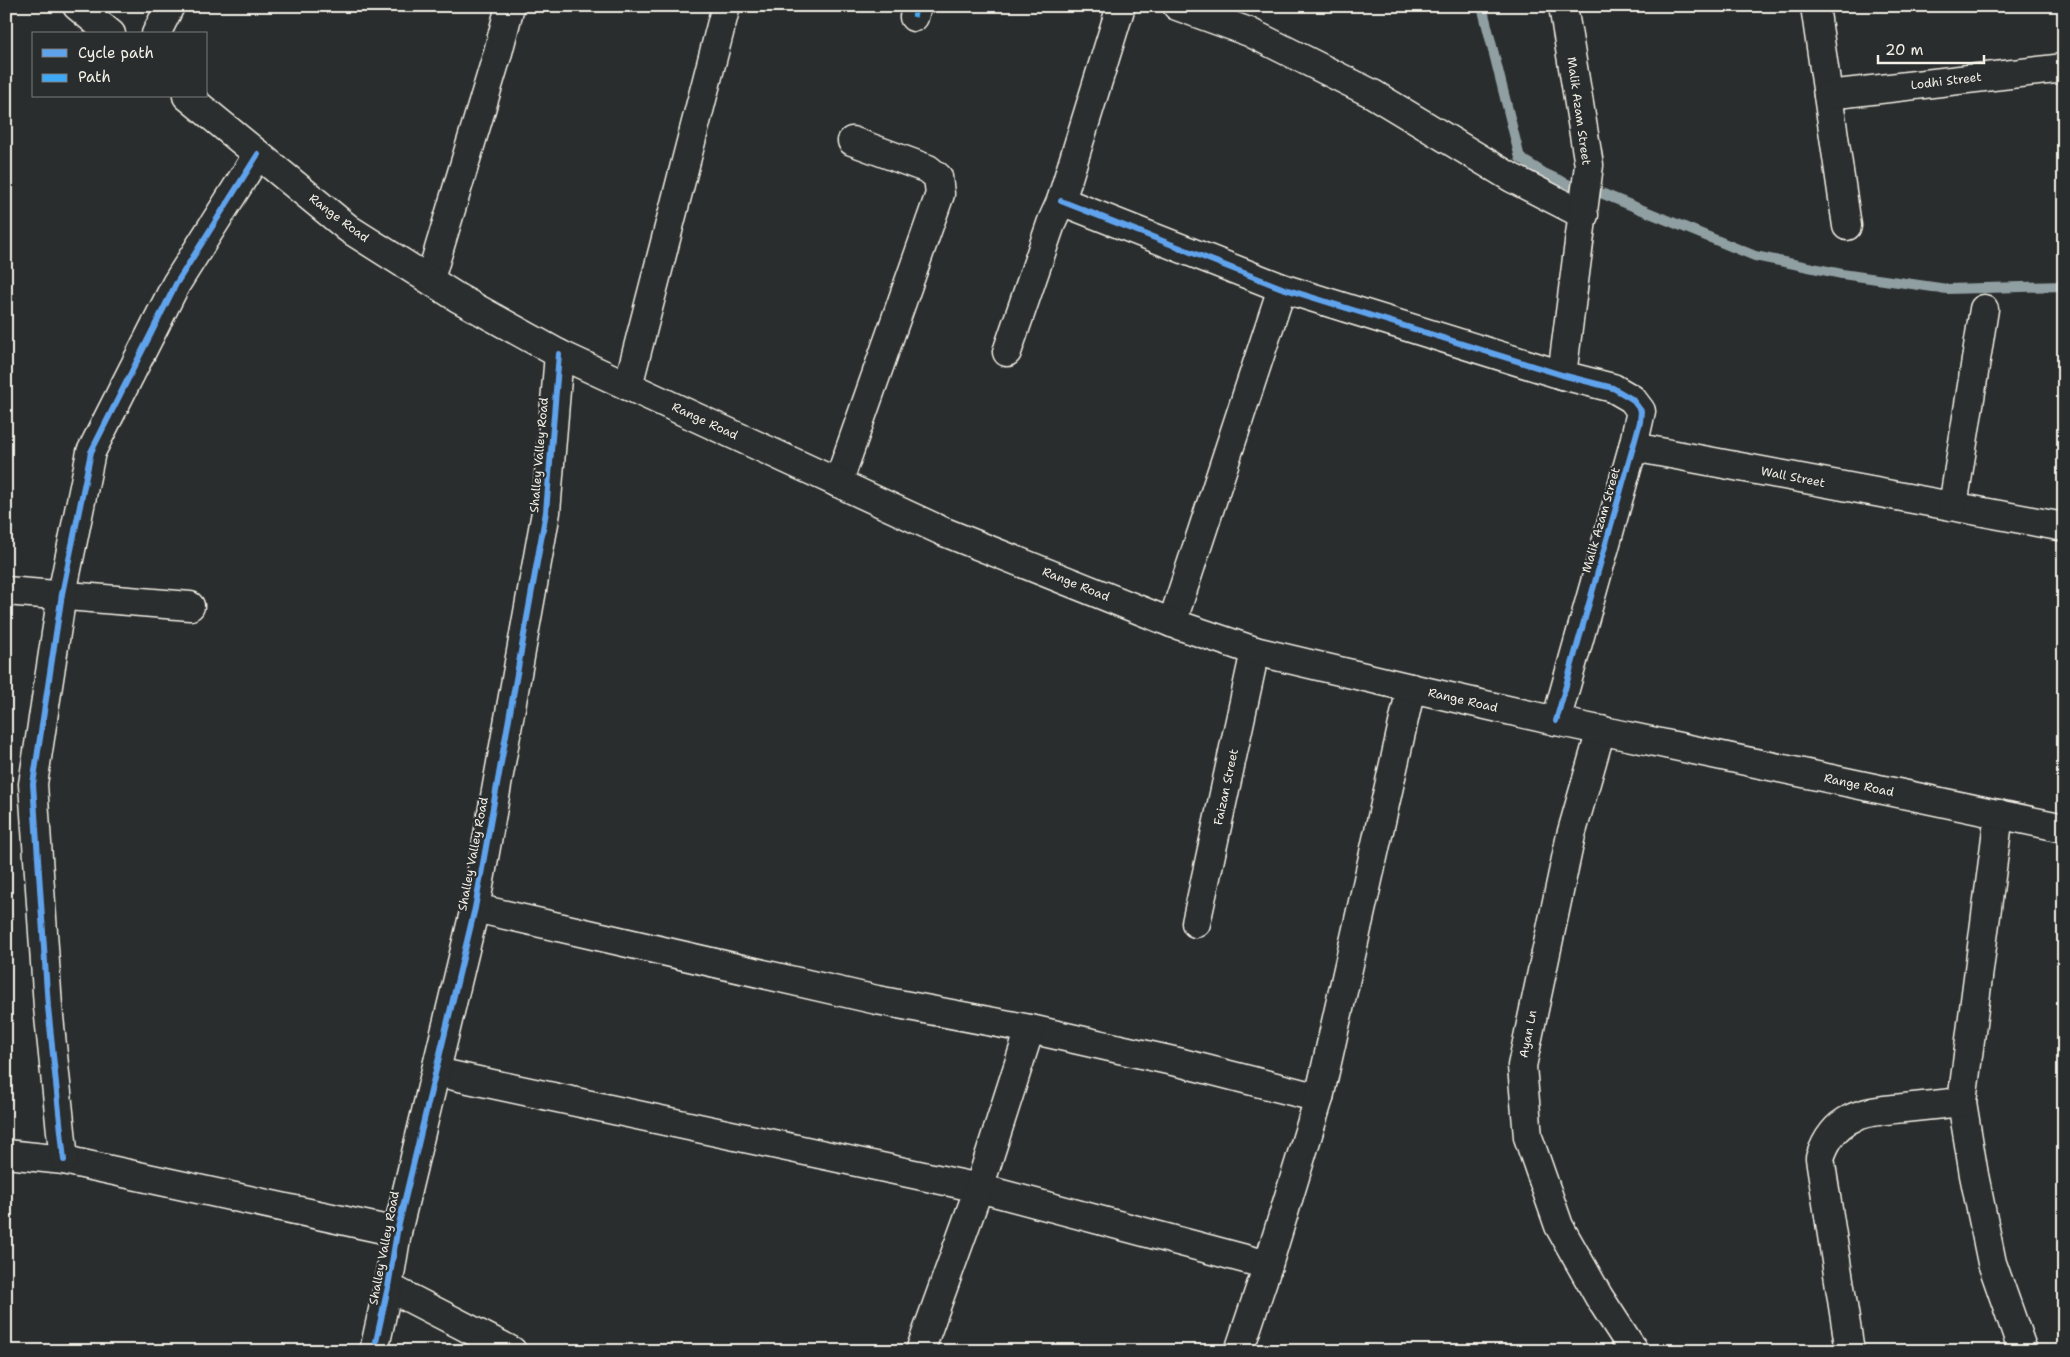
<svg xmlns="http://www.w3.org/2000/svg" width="2070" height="1357" font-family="'Shantell Sans',sans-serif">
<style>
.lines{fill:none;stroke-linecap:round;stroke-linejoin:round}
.stream{stroke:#909fa2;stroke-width:10}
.minor-casing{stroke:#f4f1e8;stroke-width:31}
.tertiary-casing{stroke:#f4f1e8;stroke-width:31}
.secondary-casing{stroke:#f4f1e8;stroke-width:31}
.minor{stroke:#2a2d2e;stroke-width:28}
.tertiary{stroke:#2a2d2e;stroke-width:28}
.secondary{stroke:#2a2d2e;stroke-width:28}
.quiet{stroke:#3fa9f5;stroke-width:5;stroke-dasharray:10 5;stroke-linecap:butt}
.cycleway-casing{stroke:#2a2d2e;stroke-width:9}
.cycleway{stroke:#60a3ed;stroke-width:6}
.labels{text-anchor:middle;stroke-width:4.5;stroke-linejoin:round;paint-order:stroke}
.street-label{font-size:12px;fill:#f4f1e8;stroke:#2a2d2e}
</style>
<rect width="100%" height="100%" fill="#2a2d2e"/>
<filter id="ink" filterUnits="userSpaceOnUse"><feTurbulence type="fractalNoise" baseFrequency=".02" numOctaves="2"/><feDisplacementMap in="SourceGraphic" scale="10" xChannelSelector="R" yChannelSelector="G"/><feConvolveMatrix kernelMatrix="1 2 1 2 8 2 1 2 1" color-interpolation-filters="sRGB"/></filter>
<g filter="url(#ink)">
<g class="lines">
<!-- stream -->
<polyline class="stream" points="1482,6 1520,158 1544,173 1572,186 1601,193 1755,256 1842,274 1947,289 2064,286"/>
<!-- minor casing -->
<g class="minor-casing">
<g id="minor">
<polyline points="1177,6 1249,32 1373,94 1512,178 1584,215"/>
<polyline points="1815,6 1847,226"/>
<polyline points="914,17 917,6"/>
<polyline points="156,34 170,6"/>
<polyline points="1828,95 2064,68"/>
<polyline points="1061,201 1282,288 1562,375"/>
<polyline points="430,279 497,56 510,6"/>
<polyline points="1007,352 1052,221 1061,201 1121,6"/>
<polyline points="628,386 726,6"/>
<polyline points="1633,447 2064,527"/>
<polyline points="838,483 940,194 938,177 928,169 852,141"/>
<polyline points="1953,506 1984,309"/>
<polyline points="6,591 190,606"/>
<polyline points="1172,623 1282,288"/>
<polyline points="1601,730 1571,835 1522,1066 1528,1137 1559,1226 1599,1297 1634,1351"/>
<polyline points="1999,814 1962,1102 1974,1175 1992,1263 2023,1351"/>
<polyline points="475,908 877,1000 1030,1029 1182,1063 1319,1098"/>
<polyline points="1196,923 1255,651"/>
<polyline points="436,1072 979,1188 1268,1265"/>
<polyline points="6,1154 64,1160 397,1232"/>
<polyline points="64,1160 48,1007 33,784 62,594 91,452 176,284 258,154"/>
<polyline points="388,1287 512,1351"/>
<polyline points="374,1351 388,1287 397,1232 475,908 546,512 559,354"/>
<polyline points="920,1351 979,1188 1030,1029"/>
<polyline points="1239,1351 1268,1265 1319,1098 1411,688"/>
<path d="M1850 1351 1820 1158C1834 1114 1864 1112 1904 1108 1924 1106 1943 1104 1962 1102"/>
</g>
</g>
<!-- tertiary casing -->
<g class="tertiary-casing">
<polyline id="tertiary" points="1556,721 1633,447 1641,411 1632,399 1613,388 1562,375 1589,165 1563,6"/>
</g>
<!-- secondary casing -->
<g class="secondary-casing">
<g id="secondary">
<polyline points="77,6 111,34"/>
<polyline points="187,96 349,229 458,298 559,354 942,531 1172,623 1255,651 1411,688 1556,721 2064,828"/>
</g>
</g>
<!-- minor -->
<use href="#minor" class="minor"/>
<!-- tertiary -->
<use href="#tertiary" class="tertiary"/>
<!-- secondary -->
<use href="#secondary" class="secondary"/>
<!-- quiet -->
<polyline class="quiet" points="914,17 917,6"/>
<!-- cycleway casing -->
<g class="cycleway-casing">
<g id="cycleway">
<polyline points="1061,201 1282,288 1562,375 1613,388 1632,399 1641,411 1640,422 1556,721"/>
<polyline points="64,1160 48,1007 33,784 62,594 91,452 176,284 258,154"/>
<polyline points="374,1351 388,1287 397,1232 475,908 546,512 559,354"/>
</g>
</g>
<!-- cycleway -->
<use href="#cycleway" class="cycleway"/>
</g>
</g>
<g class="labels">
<!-- street labels -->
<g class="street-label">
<text transform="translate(1946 81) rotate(-7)" y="4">Lodhi Street</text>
<text transform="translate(1579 111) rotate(82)" y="4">Malik Azam Street</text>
<text transform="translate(339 218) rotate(37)" y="4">Range Road</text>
<text transform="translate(705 421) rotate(25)" y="4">Range Road</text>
<text transform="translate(539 455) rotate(-85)" y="4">Shalley Valley Road</text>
<text transform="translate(1793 477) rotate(11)" y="4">Wall Street</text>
<text transform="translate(1601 520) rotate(-74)" y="4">Malik Azam Street</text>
<text transform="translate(1076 584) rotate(22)" y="4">Range Road</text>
<text transform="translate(1463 700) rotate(13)" y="4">Range Road</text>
<text transform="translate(1859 785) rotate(12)" y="4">Range Road</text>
<text transform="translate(1226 787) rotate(-78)" y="4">Faizan Street</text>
<text transform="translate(473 854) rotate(-79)" y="4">Shalley Valley Road</text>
<text transform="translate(1528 1034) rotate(-79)" y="4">Ayan Ln</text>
<text transform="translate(384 1248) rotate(-79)" y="4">Shalley Valley Road</text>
</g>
</g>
<!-- margin -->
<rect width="2070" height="1357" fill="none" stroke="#2a2d2e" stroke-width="25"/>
<rect x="12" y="12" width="2045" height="1332" fill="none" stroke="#f4f1e8" stroke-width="2" filter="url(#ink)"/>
<!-- legend -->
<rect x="32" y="32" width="175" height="65" fill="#2a2d2e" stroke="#7b7b78"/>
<rect x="42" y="49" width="25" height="8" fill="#60a3ed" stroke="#7b7b78"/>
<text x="78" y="58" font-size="15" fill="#f4f1e8">Cycle path</text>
<rect x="42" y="74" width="25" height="8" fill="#3fa9f5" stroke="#7b7b78"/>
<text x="78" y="82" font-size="15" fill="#f4f1e8">Path</text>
<!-- scale -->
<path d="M1878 55v8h106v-8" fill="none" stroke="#f4f1e8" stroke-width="2.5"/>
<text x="1885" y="55" font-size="15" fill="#f4f1e8" stroke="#2a2d2e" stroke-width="4" paint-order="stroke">20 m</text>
</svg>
